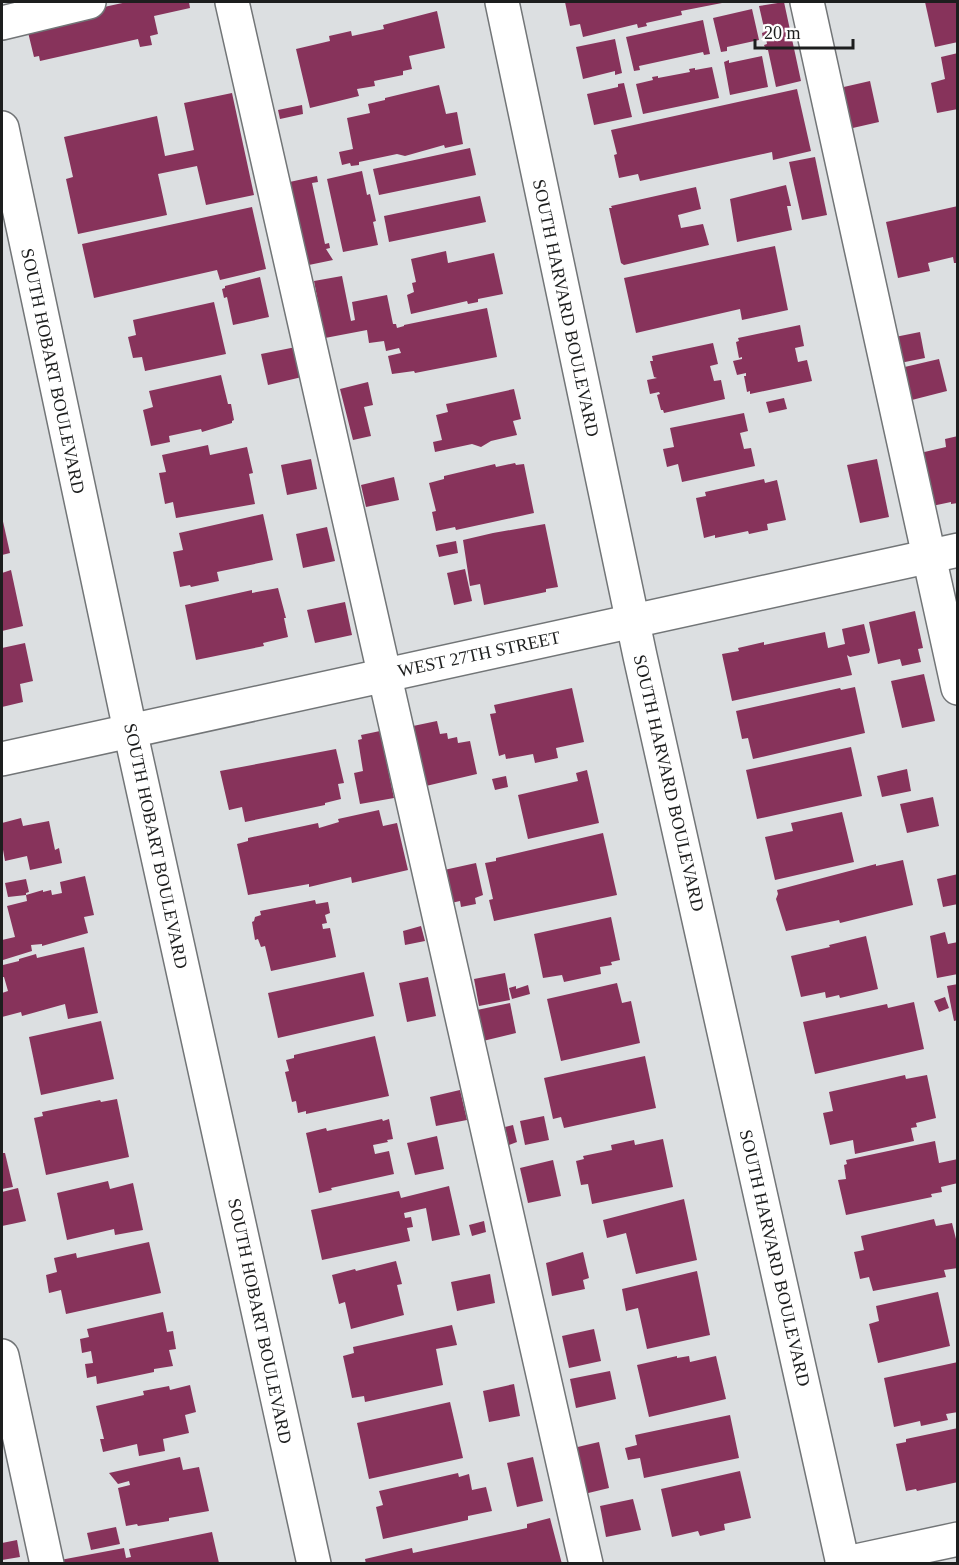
<svg xmlns="http://www.w3.org/2000/svg" width="959" height="1565" font-family="Georgia,serif">
<style>
.building{fill:#87335b}
.lines{fill:none;stroke-linecap:round;stroke-linejoin:round}
.minor-casing{stroke:#727577;stroke-width:36}
.minor{stroke:#fff;stroke-width:33}
.labels{text-anchor:middle;stroke-width:6;stroke-linejoin:round;paint-order:stroke}
.street-label{font-size:18px;fill:#1d1e1e;stroke:#fff}
</style>
<rect width="100%" height="100%" fill="#dcdfe1"/>
<!-- building -->
<g class="building">
<polygon points="127,2 189,2 190,8 154,16 158,34 150,36 152,45 140,47 138,39 40,61 39,56 34,57 26,24"/>
<polygon points="565,2 722,2 722,3 681,11 682,15 646,23 647,26 638,28 637,24 583,37 580,24 570,26"/>
<polygon points="784,2 801,81 776,87 768,50 766,50 764,45 767,44 766,38 763,39 762,33 765,32 759,6"/>
<polygon points="925,2 958,2 958,42 935,47"/>
<polygon points="752,9 759,40 727,47 727,51 721,52 713,18"/>
<polygon points="437,11 445,48 409,56 412,69 403,71 403,75 374,81 375,86 357,89 359,96 310,108 296,49 330,41 329,36 351,31 352,36 384,29 383,25"/>
<polygon points="703,20 710,54 704,55 703,52 639,66 640,70 634,71 626,37"/>
<polygon points="615,39 622,73 615,75 615,71 583,79 576,47"/>
<polygon points="958,53 958,109 937,113 931,83 945,79 941,57"/>
<polygon points="762,56 768,87 730,95 724,62 729,60 729,63"/>
<polygon points="712,67 719,98 643,114 636,84 653,80 652,77 658,76 658,78 690,72 689,69 695,68 695,70"/>
<polygon points="870,81 879,122 844,130 835,89"/>
<polygon points="624,83 632,117 594,125 587,94 618,87 618,84"/>
<polygon points="439,85 446,114 457,112 463,144 445,148 444,145 405,156 397,154 359,162 359,165 351,166 350,163 342,165 339,152 353,149 347,118 370,113 368,104 385,100 385,98"/>
<polygon points="797,89 811,151 773,160 772,152 640,181 638,174 619,178 614,155 617,154 611,130"/>
<polygon points="232,93 254,195 206,205 197,166 158,174 167,215 78,234 66,179 73,177 64,137 157,116 165,156 194,150 184,103"/>
<polygon points="302,105 303,114 280,119 278,110"/>
<polygon points="470,148 476,175 379,195 373,169"/>
<polygon points="815,157 827,215 802,220 789,162"/>
<polygon points="362,171 367,195 370,194 376,221 373,222 378,245 343,252 327,179"/>
<polygon points="317,176 318,182 312,183 325,244 329,243 330,248 326,249 333,260 304,266 285,183"/>
<polygon points="786,185 791,206 787,206 792,230 737,242 730,199"/>
<polygon points="696,187 701,209 678,215 681,228 703,224 709,245 624,265 621,263 609,208 612,208 611,206"/>
<polygon points="480,196 486,222 389,242 384,216"/>
<polygon points="958,206 958,263 954,263 953,257 928,263 930,271 898,278 886,222"/>
<polygon points="252,207 266,269 220,280 217,270 94,298 82,244"/>
<polygon points="775,246 788,310 742,320 740,309 636,333 624,278"/>
<polygon points="446,251 448,263 494,253 503,294 478,299 478,302 468,304 467,301 411,314 407,295 414,292 412,283 416,282 411,259"/>
<polygon points="342,276 351,321 355,320 352,302 387,295 393,324 396,324 397,328 404,326 404,325 487,308 497,357 415,373 414,371 392,374 388,356 401,353 399,348 386,351 384,341 369,343 367,330 325,338 314,281"/>
<polygon points="260,277 269,317 233,325 227,297 224,298 222,289 225,288 225,286"/>
<polygon points="214,302 226,354 145,371 142,357 133,358 128,337 136,335 133,320"/>
<polygon points="800,325 804,346 795,348 798,362 807,360 812,381 750,394 750,391 747,392 744,376 746,376 746,373 737,375 733,361 742,359 742,357 739,358 736,342 739,341 738,338"/>
<polygon points="920,332 925,358 895,364 890,338"/>
<polygon points="713,343 718,364 710,366 714,381 721,380 725,399 664,413 663,410 661,410 657,395 660,394 659,392 650,394 647,380 657,378 654,377 650,361 653,361 652,356"/>
<polygon points="296,347 302,377 268,385 261,354"/>
<polygon points="939,359 947,391 904,402 896,369"/>
<polygon points="221,375 228,404 231,404 234,420 232,421 232,423 202,432 201,429 169,436 170,442 151,446 143,410 153,407 149,391"/>
<polygon points="368,382 373,405 364,407 371,436 353,440 340,389"/>
<polygon points="514,389 521,419 513,421 517,435 491,441 481,447 472,444 435,452 433,442 442,440 436,415 448,412 446,404"/>
<polygon points="784,398 787,409 769,413 766,402"/>
<polygon points="744,413 748,431 740,433 744,449 751,448 755,466 682,482 678,464 667,467 663,449 674,447 670,428"/>
<polygon points="958,436 958,503 951,504 951,502 932,506 920,453 946,447 945,439"/>
<polygon points="208,445 210,455 247,447 253,473 249,474 255,504 176,518 173,502 165,504 159,473 166,472 162,455"/>
<polygon points="311,459 317,489 287,495 281,465"/>
<polygon points="877,459 889,517 860,523 847,465"/>
<polygon points="515,463 516,465 524,464 534,513 456,530 455,527 436,531 432,512 436,511 429,483 444,479 444,476 495,464 496,467"/>
<polygon points="394,477 399,500 366,507 361,485"/>
<polygon points="764,479 765,483 777,480 786,520 767,524 768,530 749,534 748,531 715,538 715,535 704,538 696,498 706,496 705,492"/>
<polygon points="263,514 273,560 217,572 219,581 191,587 190,585 180,587 173,552 183,550 179,533"/>
<polygon points="2,517 10,553 2,555"/>
<polygon points="545,524 558,587 546,589 546,592 484,605 480,584 470,586 463,540 493,533"/>
<polygon points="327,527 335,561 303,568 296,534"/>
<polygon points="456,541 458,553 439,557 436,545"/>
<polygon points="465,569 472,601 454,605 447,573"/>
<polygon points="11,570 23,626 2,631 2,573"/>
<polygon points="278,588 286,618 284,618 288,637 263,643 264,646 196,660 185,605 252,590 252,593"/>
<polygon points="345,602 352,635 315,643 307,610"/>
<polygon points="915,611 923,648 918,649 921,662 902,666 900,659 878,664 869,622"/>
<polygon points="864,624 870,650 869,653 850,657 847,655 852,675 732,701 722,654 739,651 738,648 764,642 764,645 825,632 828,648 845,644 842,629"/>
<polygon points="25,643 33,681 20,684 23,702 2,707 2,648"/>
<polygon points="924,674 935,721 902,728 891,681"/>
<polygon points="855,687 865,733 753,759 748,738 742,739 736,711 840,688 841,690"/>
<polygon points="572,688 584,742 556,748 558,758 535,763 533,754 506,759 505,754 499,756 490,714 496,713 494,705"/>
<polygon points="437,721 440,734 447,733 448,739 457,737 458,743 470,741 477,774 426,786 413,726"/>
<polygon points="380,731 394,798 360,804 354,773 363,771 358,740 362,739 361,735"/>
<polygon points="851,747 862,796 757,819 746,770"/>
<polygon points="336,749 344,783 338,784 341,799 325,803 325,805 245,822 242,807 229,810 220,771"/>
<polygon points="907,769 911,791 882,797 877,776"/>
<polygon points="587,770 599,823 528,839 518,795 578,781 576,773"/>
<polygon points="506,776 508,787 495,790 492,779"/>
<polygon points="933,797 939,826 907,833 900,804"/>
<polygon points="379,810 383,826 397,823 408,870 352,883 351,877 309,887 309,884 248,895 237,844 248,841 248,838 318,823 319,828 339,822 338,819"/>
<polygon points="842,812 854,862 775,880 765,837 793,831 791,823"/>
<polygon points="21,818 23,826 49,821 55,850 59,848 62,863 30,870 27,856 5,861 2,844 2,823"/>
<polygon points="603,833 617,895 494,921 489,900 493,899 485,863 496,861 496,858"/>
<polygon points="903,860 913,905 840,923 839,920 786,931 776,899 778,894 777,890 876,864 876,866"/>
<polygon points="476,863 483,895 475,898 476,904 461,907 460,901 451,903 444,870"/>
<polygon points="958,874 958,904 943,907 937,879"/>
<polygon points="85,876 94,915 84,917 88,933 42,946 42,944 31,945 32,951 3,960 2,940 15,937 7,906 27,901 26,895 43,890 43,892 51,890 52,895 62,893 60,882"/>
<polygon points="26,879 29,892 26,893 26,895 8,897 5,883"/>
<polygon points="315,900 316,904 328,902 330,913 325,915 327,923 322,924 323,929 330,928 336,957 271,971 265,946 261,947 258,939 255,940 252,922 254,921 255,917 261,915 260,911"/>
<polygon points="611,917 620,960 611,962 612,965 600,967 601,974 564,982 562,975 543,978 534,934"/>
<polygon points="421,926 425,941 405,945 403,931"/>
<polygon points="945,932 948,944 958,942 958,974 937,978 930,936"/>
<polygon points="866,936 878,989 840,998 839,995 826,998 825,992 801,997 791,956 830,947 829,945"/>
<polygon points="84,947 98,1013 68,1019 65,1004 22,1016 21,1012 2,1017 2,993 8,991 4,977 2,977 3,965 19,961 19,959 36,954 37,958"/>
<polygon points="364,972 374,1016 278,1038 268,993"/>
<polygon points="505,973 510,1000 479,1006 474,979"/>
<polygon points="428,977 436,1016 407,1022 399,983"/>
<polygon points="617,983 622,1003 631,1001 640,1043 561,1061 547,999"/>
<polygon points="958,984 958,1020 954,1021 947,986"/>
<polygon points="528,985 530,994 512,999 509,988 516,986 516,989"/>
<polygon points="945,997 949,1008 939,1012 934,1001"/>
<polygon points="914,1002 924,1049 815,1074 803,1022 887,1004 888,1008"/>
<polygon points="510,1003 516,1033 483,1041 477,1010"/>
<polygon points="101,1021 114,1079 41,1095 29,1037"/>
<polygon points="375,1036 389,1096 306,1114 306,1111 298,1113 296,1101 292,1102 285,1072 289,1071 286,1060 294,1058 294,1055"/>
<polygon points="645,1056 656,1108 564,1128 561,1117 553,1119 544,1078"/>
<polygon points="905,1075 906,1079 927,1075 936,1118 916,1123 917,1127 911,1128 914,1141 855,1154 853,1140 830,1145 823,1113 833,1111 829,1092"/>
<polygon points="460,1090 467,1120 436,1126 430,1097"/>
<polygon points="117,1099 129,1157 46,1175 34,1118 43,1116 42,1112 100,1100 101,1102"/>
<polygon points="544,1116 549,1140 525,1145 520,1121"/>
<polygon points="382,1119 383,1121 389,1119 393,1139 387,1140 388,1142 373,1145 375,1154 389,1151 394,1174 331,1188 332,1190 319,1193 306,1133 326,1128 327,1131"/>
<polygon points="513,1125 517,1142 509,1145 505,1127"/>
<polygon points="437,1136 444,1169 415,1175 407,1143"/>
<polygon points="663,1139 673,1187 592,1204 588,1184 581,1185 576,1161 584,1159 583,1156 612,1150 611,1145 634,1140 635,1145"/>
<polygon points="935,1141 939,1163 958,1159 958,1183 941,1187 942,1192 931,1194 932,1197 846,1215 838,1180 846,1179 844,1165 847,1164 846,1160"/>
<polygon points="2,1153 5,1153 13,1187 2,1189"/>
<polygon points="553,1160 561,1196 528,1203 520,1168"/>
<polygon points="108,1181 110,1189 133,1183 143,1230 115,1235 114,1229 67,1240 57,1193"/>
<polygon points="449,1186 460,1235 432,1241 426,1208 404,1213 405,1218 411,1217 413,1227 407,1228 410,1241 322,1260 311,1210 399,1191 401,1198"/>
<polygon points="18,1188 26,1221 2,1226 2,1192"/>
<polygon points="684,1199 697,1260 636,1274 626,1233 607,1238 603,1220"/>
<polygon points="934,1219 936,1226 952,1223 958,1247 958,1268 944,1270 946,1277 873,1291 869,1277 860,1279 854,1252 864,1250 861,1236"/>
<polygon points="484,1221 486,1232 472,1236 469,1225"/>
<polygon points="149,1242 161,1293 66,1314 61,1290 49,1293 46,1275 57,1272 54,1258 76,1253 77,1258"/>
<polygon points="583,1252 589,1278 583,1280 585,1289 552,1296 546,1263"/>
<polygon points="396,1261 402,1284 397,1285 404,1315 351,1329 345,1302 339,1304 332,1275 355,1269 356,1271"/>
<polygon points="697,1271 710,1335 647,1349 638,1308 626,1311 622,1289"/>
<polygon points="490,1274 495,1303 457,1311 451,1282"/>
<polygon points="938,1292 950,1346 878,1363 869,1324 879,1321 876,1306"/>
<polygon points="163,1312 167,1332 173,1331 176,1349 169,1350 173,1366 154,1369 154,1372 97,1384 96,1376 87,1378 85,1364 93,1363 91,1351 82,1353 80,1339 89,1337 87,1329"/>
<polygon points="452,1325 457,1345 436,1349 443,1385 365,1402 364,1396 352,1398 343,1356 354,1353 353,1347"/>
<polygon points="594,1329 601,1361 569,1368 562,1336"/>
<polygon points="677,1356 677,1358 689,1356 690,1362 716,1356 726,1399 649,1417 637,1365"/>
<polygon points="958,1362 958,1412 946,1414 948,1420 921,1426 920,1421 894,1427 884,1378"/>
<polygon points="610,1371 616,1399 576,1408 570,1379"/>
<polygon points="514,1384 520,1416 489,1422 483,1391"/>
<polygon points="190,1385 196,1412 185,1415 189,1433 163,1439 165,1451 139,1456 137,1444 103,1452 100,1439 104,1439 96,1406 144,1395 143,1391 169,1386 170,1390"/>
<polygon points="450,1402 463,1458 369,1479 357,1423"/>
<polygon points="730,1415 739,1458 644,1478 640,1458 628,1460 625,1448 637,1445 635,1435"/>
<polygon points="958,1428 958,1482 917,1491 916,1489 906,1491 896,1444 906,1442 906,1439"/>
<polygon points="599,1442 609,1488 580,1495 569,1449"/>
<polygon points="180,1457 183,1470 199,1467 209,1511 169,1518 169,1521 138,1526 137,1524 126,1526 118,1488 130,1485 129,1481 118,1484 109,1473"/>
<polygon points="533,1457 543,1501 517,1507 507,1463"/>
<polygon points="740,1471 751,1518 724,1524 725,1530 700,1536 698,1531 672,1537 661,1489"/>
<polygon points="458,1473 459,1477 469,1474 472,1490 486,1487 492,1511 468,1516 468,1520 383,1539 376,1507 383,1505 379,1491"/>
<polygon points="633,1499 641,1530 606,1537 600,1506"/>
<polygon points="550,1518 562,1564 366,1564 365,1559 412,1548 413,1553 527,1528 527,1524"/>
<polygon points="116,1527 120,1544 91,1550 87,1533"/>
<polygon points="212,1532 219,1563 55,1564 55,1561 124,1548 126,1558 131,1557 129,1549"/>
<polygon points="17,1540 20,1557 2,1560 2,1543"/>
</g>
<g class="lines">
<!-- minor casing -->
<g class="minor-casing">
<g id="minor">
<polyline points="232,2 586,1564"/>
<polyline points="502,2 640,656 843,1564"/>
<polyline points="807,2 958,688"/>
<polyline points="2,23 89,2"/>
<polyline points="2,128 130,730 314,1564"/>
<polyline points="2,759 958,550"/>
<polyline points="2,1356 47,1564"/>
<polyline points="842,1564 958,1539"/>
</g>
</g>
<!-- minor -->
<use href="#minor" class="minor"/>
</g>
<g class="labels">
<!-- street labels -->
<g class="street-label">
<text transform="translate(566 308) rotate(78)" y="6">SOUTH HARVARD BOULEVARD</text>
<text transform="translate(53 371) rotate(78)" y="6">SOUTH HOBART BOULEVARD</text>
<text transform="translate(479 654) rotate(-12)" y="6">WEST 27TH STREET</text>
<text transform="translate(669 783) rotate(77)" y="6">SOUTH HARVARD BOULEVARD</text>
<text transform="translate(156 846) rotate(78)" y="6">SOUTH HOBART BOULEVARD</text>
<text transform="translate(775 1258) rotate(77)" y="6">SOUTH HARVARD BOULEVARD</text>
<text transform="translate(260 1321) rotate(78)" y="6">SOUTH HOBART BOULEVARD</text>
</g>
</g>
<!-- border -->
<rect width="959" height="1565" fill="none" stroke="#1d1e1e" stroke-width="6"/>
<!-- scale -->
<path d="M755 39v9h98v-9" fill="none" stroke="#1d1e1e" stroke-width="3"/>
<text x="764" y="39" font-size="18" fill="#1d1e1e" stroke="#ffffff" stroke-width="4.5" paint-order="stroke">20 m</text>
</svg>
